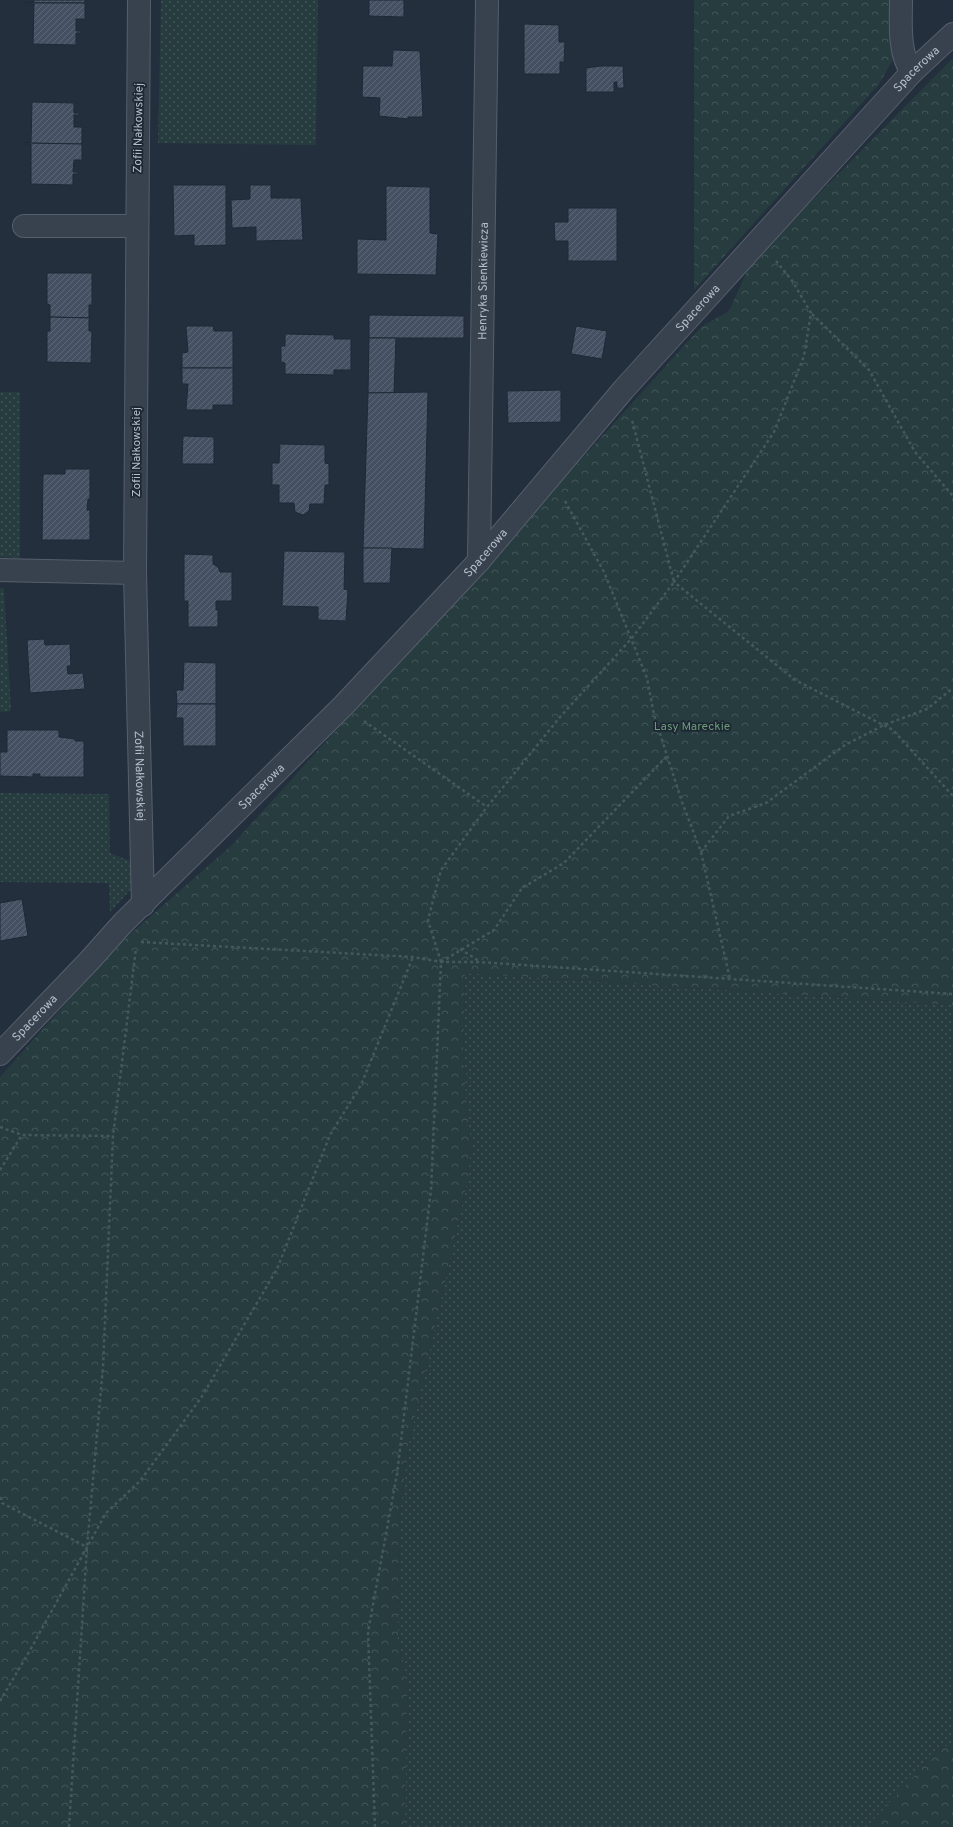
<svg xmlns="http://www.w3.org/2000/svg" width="953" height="1827" font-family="Overpass,sans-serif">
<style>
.green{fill:url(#green-dots)}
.forest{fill:url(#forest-crowns)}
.building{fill:url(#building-hatch);stroke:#1f2835}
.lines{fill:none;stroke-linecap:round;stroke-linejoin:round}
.minor-casing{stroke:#565f6c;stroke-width:24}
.path{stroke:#44595c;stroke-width:2.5;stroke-dasharray:3 3;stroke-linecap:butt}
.minor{stroke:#38414e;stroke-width:22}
.labels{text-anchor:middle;stroke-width:3.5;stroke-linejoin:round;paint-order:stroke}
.street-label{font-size:12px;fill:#b4bcc9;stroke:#1d2633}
.park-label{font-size:12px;fill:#6b9a76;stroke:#1d2633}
</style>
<defs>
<pattern id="green-dots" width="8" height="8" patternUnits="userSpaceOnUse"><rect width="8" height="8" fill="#263c3f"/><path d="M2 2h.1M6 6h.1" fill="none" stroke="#435659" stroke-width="1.8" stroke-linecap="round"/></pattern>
<pattern id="forest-crowns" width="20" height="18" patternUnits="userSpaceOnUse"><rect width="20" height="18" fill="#263c3f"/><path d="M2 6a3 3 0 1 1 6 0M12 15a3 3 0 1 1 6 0" fill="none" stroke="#435659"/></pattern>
<pattern id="building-hatch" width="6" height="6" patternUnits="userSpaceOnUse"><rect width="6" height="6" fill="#455162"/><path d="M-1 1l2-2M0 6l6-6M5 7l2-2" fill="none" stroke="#5d6877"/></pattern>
</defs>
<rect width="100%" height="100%" fill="#242f3e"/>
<!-- green -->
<g class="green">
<polygon points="161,0 318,0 316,145 158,143"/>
<polygon points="0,392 20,392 20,558 0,557"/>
<polygon points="0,588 4,588 11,711 0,712"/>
<polygon points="0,793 109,794 110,853 135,863 134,886 110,912 109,883 0,882"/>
<polygon points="465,973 953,1005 953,1743 939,1749 867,1827 405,1827 407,1693 405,1671 398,1639 399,1520 408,1448 468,1178 471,1146 465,1087 466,1074 463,1063"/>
</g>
<!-- forest -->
<g class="forest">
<polygon points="694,0 893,0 893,60 879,84 694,290"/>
<polygon points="953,58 953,1005 465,973 463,1063 466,1074 465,1087 471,1146 468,1178 408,1448 399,1520 398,1639 405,1671 407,1693 405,1827 0,1827 0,1077 118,945 233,844 701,327 729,311 751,262"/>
<polygon points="953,1743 953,1827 867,1827 939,1749"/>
</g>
<!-- building -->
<g class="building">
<polygon points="34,0 85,0 85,3 26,3 34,2"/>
<polygon points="369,0 404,0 404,17 369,16"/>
<polygon points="26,3 85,3 85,19 76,19 76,31 81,31 81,33 76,33 76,45 33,44 34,4 26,4"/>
<polygon points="524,24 559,25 559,42 565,42 564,62 560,62 560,74 524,74"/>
<polygon points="393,50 420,51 423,117 408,117 408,119 379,116 380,98 362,97 363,66 392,66"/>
<polygon points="601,66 623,66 624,88 617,88 617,82 614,82 614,92 586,92 586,68"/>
<polygon points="32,102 74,103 74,113 79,113 79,115 74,115 74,127 82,127 82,144 24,143 31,142"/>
<polygon points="24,143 82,144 82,160 74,160 73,172 78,172 78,174 73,174 73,185 31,184 31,144 24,144"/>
<polygon points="173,185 226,185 226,245 194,246 194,235 174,236"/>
<polygon points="250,185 271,185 271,198 301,198 303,240 256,241 256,227 232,228 231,200 250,199"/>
<polygon points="386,186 430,187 430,233 438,234 436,275 357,274 357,239 386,240"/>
<polygon points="568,208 617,208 617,261 568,261 568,241 555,241 554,222 568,222"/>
<polygon points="47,273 92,273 92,305 89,305 89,317 91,318 50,317 50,305 47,304"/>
<polygon points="369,315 464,316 464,338 369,338"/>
<polygon points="50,317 91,318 89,319 89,331 92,331 91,363 47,362 47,331 50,331"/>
<polygon points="186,326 213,326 214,331 233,331 233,367 235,368 180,368 182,367 182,353 188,352"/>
<polygon points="576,326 607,331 602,359 571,354"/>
<polygon points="285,334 334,335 334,339 351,339 351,370 334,370 334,375 285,374 285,363 281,362 281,346 285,346"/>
<polygon points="369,338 396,338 394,393 368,393"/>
<polygon points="180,368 235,368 233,369 233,405 213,405 213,410 186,410 188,384 182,384 182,369"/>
<polygon points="561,390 561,422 508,423 507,391"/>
<polygon points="428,392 424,549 363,548 368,393"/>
<polygon points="183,436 214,437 214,464 182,464"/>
<polygon points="280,444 325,445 325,463 329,464 329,485 325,485 324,504 310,504 309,511 303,515 295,512 294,503 279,503 279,485 272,485 272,463 279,463"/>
<polygon points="65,469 90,469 90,499 88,499 87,510 90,510 90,540 42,540 43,474 65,474"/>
<polygon points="363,548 392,548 390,583 363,583"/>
<polygon points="284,551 345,552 344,589 348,590 346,621 318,620 318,607 282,606"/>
<polygon points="184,554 213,555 213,564 218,567 220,572 232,572 232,601 216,601 216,610 218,610 218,627 188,627 188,601 184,601"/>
<polygon points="44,639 45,645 70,644 71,666 67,666 68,674 83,673 85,689 30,693 27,640"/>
<polygon points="184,662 216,663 216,704 177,704 176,690 183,690"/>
<polygon points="177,704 216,704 216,746 183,746 183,718 176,718"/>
<polygon points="7,730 59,730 59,737 75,739 75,741 84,741 84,777 40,777 40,774 33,774 33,777 0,776 0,752 7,752"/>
<polygon points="22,899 28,936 0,941 0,903"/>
</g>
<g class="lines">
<!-- minor casing -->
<g class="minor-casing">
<g id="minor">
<path id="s1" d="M139 0 135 573 143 905"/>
<path d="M901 0C901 22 898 53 912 72"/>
<polyline points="24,226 137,226"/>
<path id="s2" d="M479 561 487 0"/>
<polyline points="0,570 135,573"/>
<path id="s3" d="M0 1054 90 960 123 923 343 706 479 561 624 389 912 72 953 34"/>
</g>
</g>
<!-- path -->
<g class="path">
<polyline points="776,261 793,282 811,313 804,356 774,432 674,582 795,680 893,730 953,796"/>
<polyline points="812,314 869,370 915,452 953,496"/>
<polyline points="565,501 604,572 647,678 654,715 682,802 701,852 730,979"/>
<polyline points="364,721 487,807"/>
<polyline points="701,852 729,816 766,803 845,745 884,725 927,709 953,688"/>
<polyline points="141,942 413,957 441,962 479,962 953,994"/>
<polyline points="460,949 479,961"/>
<polyline points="441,962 494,930 522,888 564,863 667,756"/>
<polyline points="0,1127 22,1135 113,1136"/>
<polyline points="0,1170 22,1135"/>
<polyline points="0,1497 2,1503 87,1547"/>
<polyline points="0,1701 29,1652 106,1513 140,1481 201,1398 277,1269 330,1135 361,1085 413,957"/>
<polyline points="69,1827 87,1547 103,1367 113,1136 136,948"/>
<polyline points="375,1827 368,1632 397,1474 431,1190 441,962 428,920 441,870 487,807 560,717 632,638 674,582 632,420"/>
</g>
<!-- minor -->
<use href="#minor" class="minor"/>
</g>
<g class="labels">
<!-- street labels -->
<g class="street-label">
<text dy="4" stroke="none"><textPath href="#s3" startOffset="1346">Spacerowa</textPath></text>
<text transform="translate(138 128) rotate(-89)" y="4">Zofii Nałkowskiej</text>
<text dy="4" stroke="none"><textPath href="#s2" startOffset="280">Henryka Sienkiewicza</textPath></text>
<text dy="4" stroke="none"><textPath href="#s3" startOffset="1022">Spacerowa</textPath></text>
<text transform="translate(136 452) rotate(-90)" y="4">Zofii Nałkowskiej</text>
<text dy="4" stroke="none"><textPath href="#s3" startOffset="698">Spacerowa</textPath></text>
<text dy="4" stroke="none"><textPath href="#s1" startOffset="776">Zofii Nałkowskiej</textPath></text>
<text dy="4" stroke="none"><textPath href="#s3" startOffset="374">Spacerowa</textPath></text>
<text dy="4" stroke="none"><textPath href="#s3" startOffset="50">Spacerowa</textPath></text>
</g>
<!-- park labels -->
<g class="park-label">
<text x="692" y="730">Lasy Mareckie</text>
</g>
</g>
</svg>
